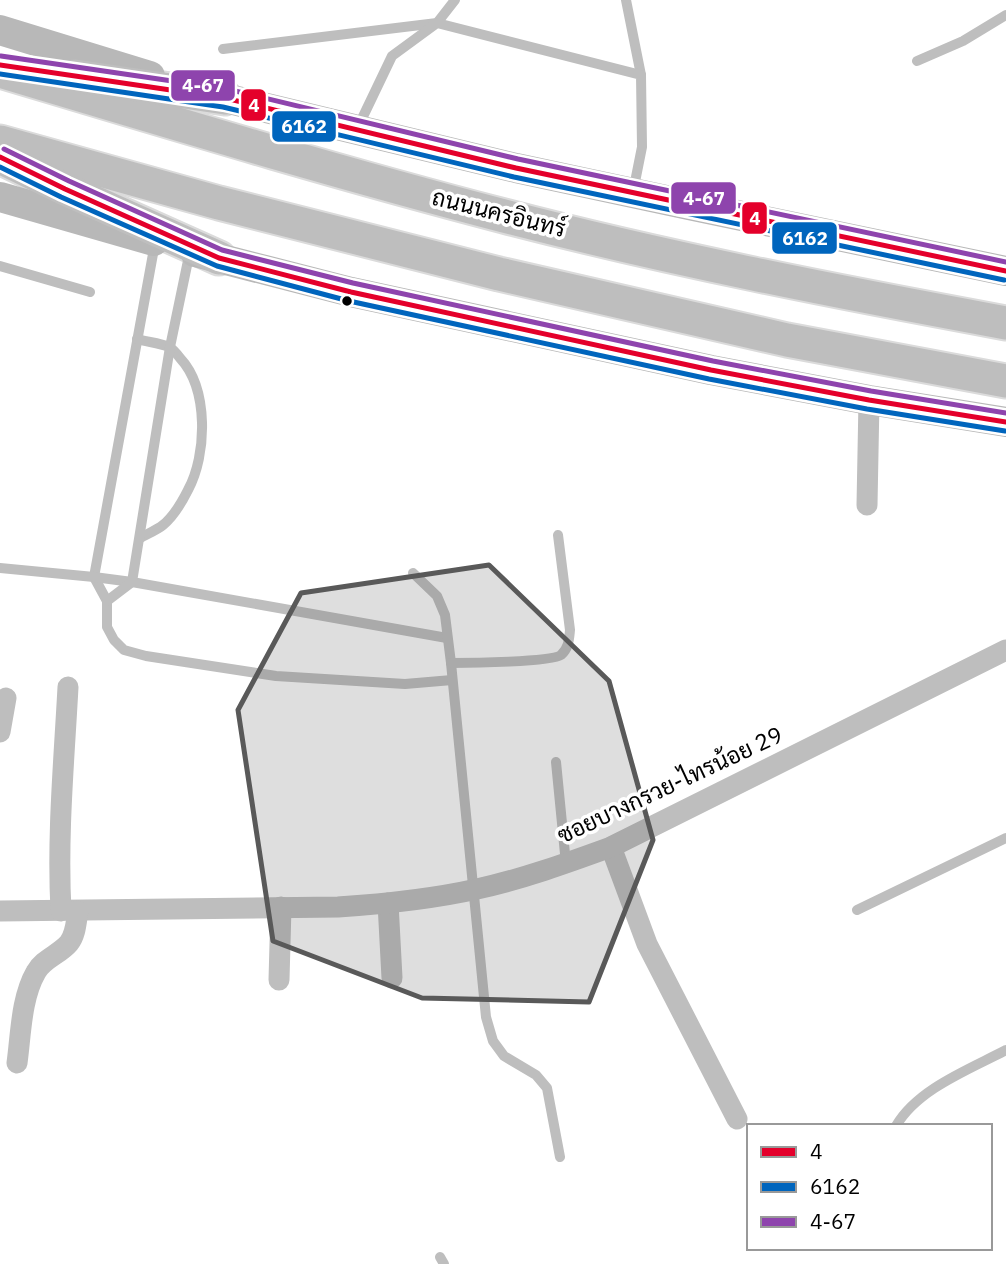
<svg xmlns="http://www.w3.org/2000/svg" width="1006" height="1264" font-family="'IBM Plex Sans',Sarabun,sans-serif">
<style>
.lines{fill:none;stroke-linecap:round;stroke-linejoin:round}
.primary-casing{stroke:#dbdbdb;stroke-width:37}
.service{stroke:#bebebe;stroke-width:10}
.minor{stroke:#bebebe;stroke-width:21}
.secondary{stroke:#b8b8b8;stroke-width:30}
.primary{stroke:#bebebe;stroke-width:33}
.bus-1-casing{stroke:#fff;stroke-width:10}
.bus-2-casing{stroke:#fff;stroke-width:10}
.bus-3-casing{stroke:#fff;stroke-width:10}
.bus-1{stroke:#e4002b;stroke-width:5}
.bus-2{stroke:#0065bd;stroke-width:5}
.bus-3{stroke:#8e44ad;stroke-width:5}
.marked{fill:#595959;fill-opacity:0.2;stroke:#595959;stroke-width:5;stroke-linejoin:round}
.bus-dot{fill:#000;stroke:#fff;stroke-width:2.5}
.labels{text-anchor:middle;stroke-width:7;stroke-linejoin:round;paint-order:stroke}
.street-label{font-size:23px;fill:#000;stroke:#fff}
.line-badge{stroke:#fff;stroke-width:2.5}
.badge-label{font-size:19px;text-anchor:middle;font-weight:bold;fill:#fff}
</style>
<rect width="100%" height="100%" fill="#fff"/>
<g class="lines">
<!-- primary casing -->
<g class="primary-casing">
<g id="primary">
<path d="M0 71C167 121 335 172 504 216 669 259 838 292 1006 323"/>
<polyline points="75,76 225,98"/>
<polyline points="0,142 219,203 499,274 787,340 1006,381"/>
<polyline points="2,158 65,189 219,258"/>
</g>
</g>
<!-- service -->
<g class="service">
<polyline points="626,0 641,75"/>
<polyline points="223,49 437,23 455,0"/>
<polyline points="917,61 963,41 1006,15"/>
<polyline points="358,127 392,56 437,23 641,75 642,147 633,192"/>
<polyline points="155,243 94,577 107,601 107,627 114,640 124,650 146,656 276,676 405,684 452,680"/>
<polyline points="0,266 90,292"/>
<path d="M137 339C147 342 160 343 169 347 173 349 177 354 180 358 209 389 207 455 188 490 182 502 173 517 163 525 157 530 147 534 140 538"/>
<polyline points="0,568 94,577 132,582 447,638"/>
<polyline points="413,573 437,596 445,615 451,663 486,1017 493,1041 504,1056 536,1075 547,1088 560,1157"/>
<polyline points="107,601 132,582 170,347 190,251"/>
<path d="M451 663C469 663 551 662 561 655 569 648 569 639 570 630L558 535"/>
<polyline points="556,762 566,864"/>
<polyline points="857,910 1006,838"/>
<path d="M896 1126C917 1089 970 1069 1006 1050"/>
<polyline points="440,1257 444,1264"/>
</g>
<!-- minor -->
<g class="minor">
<polyline points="867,505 869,400"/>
<polyline points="0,732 6,698"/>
<polyline points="611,847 647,944 737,1119"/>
<polyline points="388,903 392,978"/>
<path d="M0 911 338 907C384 904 432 899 477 889 523 879 567 863 611 847L1006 650"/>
<path d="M61 911C57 836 64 762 68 687"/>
<polyline points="279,980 281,907"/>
<path d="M17 1063C21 1034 21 998 36 972 43 959 60 954 69 943 76 934 76 922 78 911"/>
</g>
<!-- secondary -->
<g class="secondary">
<polyline points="0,30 150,76"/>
<polyline points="201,91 225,98 516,168 689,205 1006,271"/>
<polyline points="0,197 154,241"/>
<polyline points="195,252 351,292 711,370 869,400 1006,422"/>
</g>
<!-- primary -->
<use href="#primary" class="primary"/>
<!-- bus-1 casing -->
<g class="bus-1-casing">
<g id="bus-1">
<polyline points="0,65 225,98 516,168 1006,271"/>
<polyline points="0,157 65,189 219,258 351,292 711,370 869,400 1006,422"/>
</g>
</g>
<!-- bus-2 casing -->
<g class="bus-2-casing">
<g id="bus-2">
<polyline points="0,74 223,107 514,177 1004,280"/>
<polyline points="0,167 61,197 217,266 349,301 709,379 867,409 1005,431"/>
</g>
</g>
<!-- bus-3 casing -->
<g class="bus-3-casing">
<g id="bus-3">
<polyline points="1,56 227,89 518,159 1006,262"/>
<polyline points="4,149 69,181 222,250 353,283 713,361 871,391 1006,413"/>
</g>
</g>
<!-- bus-1 -->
<use href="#bus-1" class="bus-1"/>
<!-- bus-2 -->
<use href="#bus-2" class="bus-2"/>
<!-- bus-3 -->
<use href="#bus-3" class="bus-3"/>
</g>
<!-- marked area -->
<path class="marked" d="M489 565 609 681 653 840 589 1002 422 998 273 941 238 710 301 593Z"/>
<!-- markers -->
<circle class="bus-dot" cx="347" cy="301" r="6"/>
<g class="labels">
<!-- street labels -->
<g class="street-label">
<text transform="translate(499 213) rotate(14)" y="8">ถนนนครอินทร์</text>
<text transform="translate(670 785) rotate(-25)" y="8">ซอยบางกรวย-ไทรน้อย 29</text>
</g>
</g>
<g class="line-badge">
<rect x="170" y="69" width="66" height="33" rx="7" fill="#8e44ad"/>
<rect x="240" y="88" width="27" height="34" rx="7" fill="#e4002b"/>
<rect x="271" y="110" width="66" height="33" rx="7" fill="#0065bd"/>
<rect x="670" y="181" width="67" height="34" rx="7" fill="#8e44ad"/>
<rect x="741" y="201" width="27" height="34" rx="7" fill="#e4002b"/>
<rect x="771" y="221" width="67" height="34" rx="7" fill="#0065bd"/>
</g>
<g class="badge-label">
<text x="203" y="92">4-67</text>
<text x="254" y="112">4</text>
<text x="304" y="133">6162</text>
<text x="704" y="205">4-67</text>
<text x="755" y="225">4</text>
<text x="805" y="245">6162</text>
</g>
<!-- legend -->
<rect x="747" y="1124" width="245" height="126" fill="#ffffff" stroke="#999999" stroke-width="2"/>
<rect x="761" y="1147" width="35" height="10" fill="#e4002b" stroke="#999999" stroke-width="2"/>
<text x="810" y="1159" font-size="21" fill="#000000">4</text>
<rect x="761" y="1182" width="35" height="10" fill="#0065bd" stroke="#999999" stroke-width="2"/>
<text x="810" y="1194" font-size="21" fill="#000000">6162</text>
<rect x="761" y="1217" width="35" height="10" fill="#8e44ad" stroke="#999999" stroke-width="2"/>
<text x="810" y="1229" font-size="21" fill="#000000">4-67</text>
</svg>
